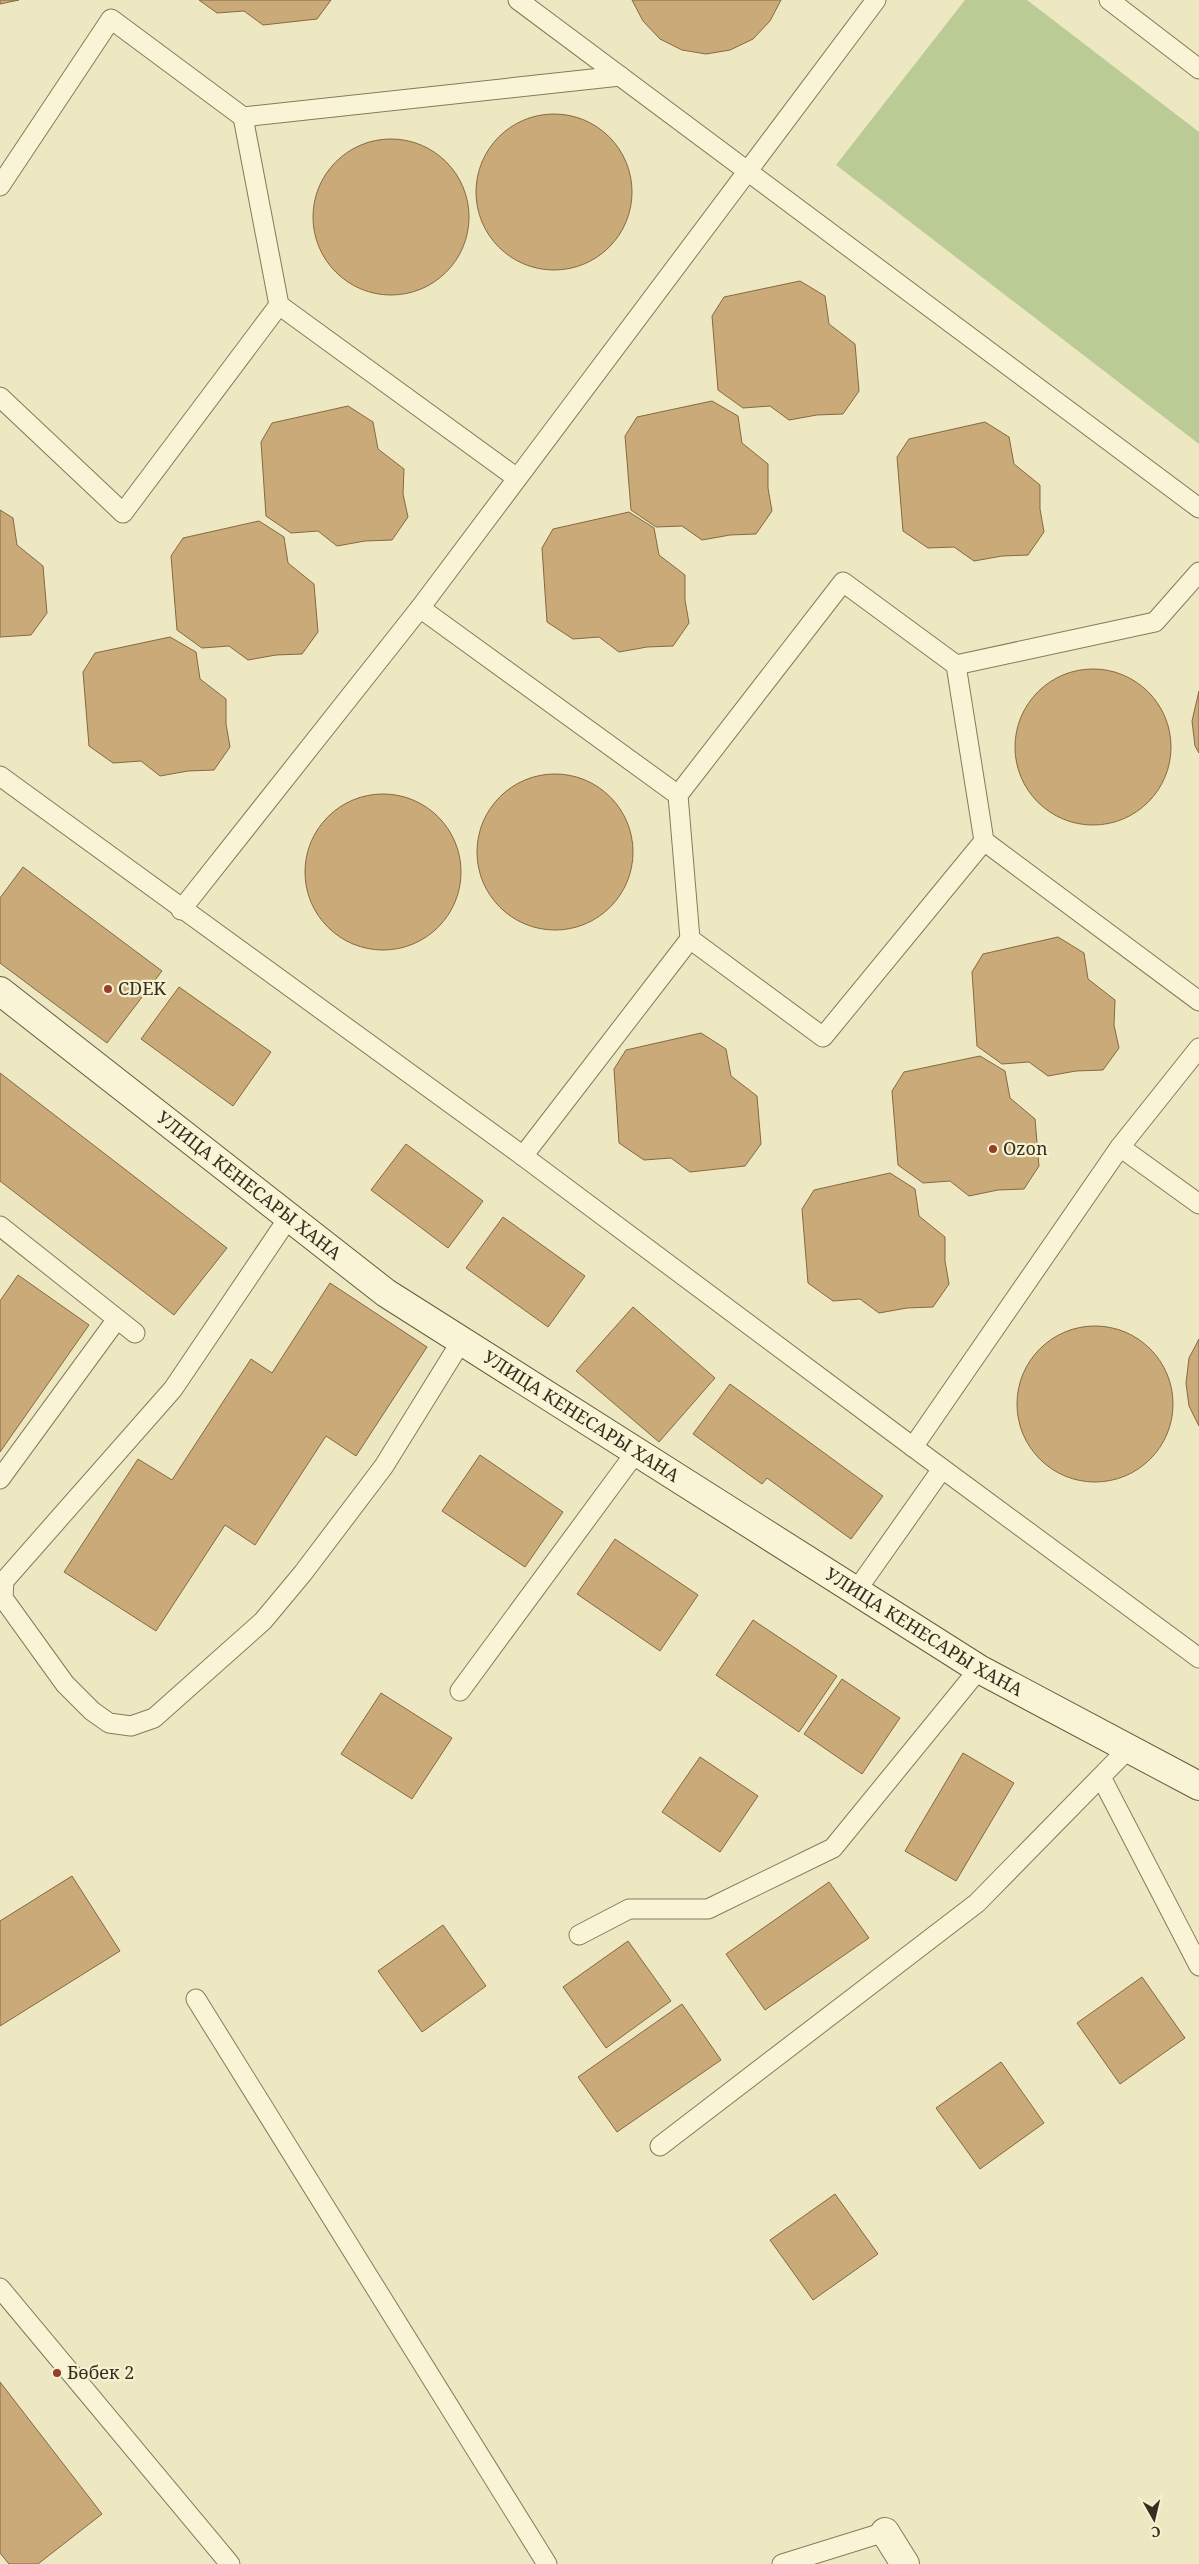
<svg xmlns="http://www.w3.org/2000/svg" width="1199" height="2564" font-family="'Noto Serif',serif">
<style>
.green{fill:#bbcb96}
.building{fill:#cbaa79;stroke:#856940}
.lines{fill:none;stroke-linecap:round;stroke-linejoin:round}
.lane-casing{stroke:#867a5a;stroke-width:21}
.street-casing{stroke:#867a5a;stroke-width:30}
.secondary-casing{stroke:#685b3d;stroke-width:30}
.lane{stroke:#f8f4d5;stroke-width:19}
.street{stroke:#f8f4d5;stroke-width:28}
.secondary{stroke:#f8f4d5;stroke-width:28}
.poi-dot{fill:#943e2b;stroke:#f5f1d1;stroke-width:2}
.labels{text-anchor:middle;stroke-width:4.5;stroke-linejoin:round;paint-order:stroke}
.poi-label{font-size:18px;fill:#362e1e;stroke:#f5f1d1;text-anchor:start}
.street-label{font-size:18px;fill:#362e1e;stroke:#f5f1d1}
</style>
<rect width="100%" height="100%" fill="#ede8c2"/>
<!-- green -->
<polygon class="green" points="965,0 1027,0 1199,132 1199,444 836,165"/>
<!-- building -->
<g class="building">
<polygon points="0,0 19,0 0,4"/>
<polygon points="199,0 331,0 317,19 263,25 244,11 217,13"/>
<polygon points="632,0 781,0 770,21 753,39 730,50 706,54 682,50 660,39 643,21"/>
<circle cx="554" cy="192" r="78"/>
<circle cx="391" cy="217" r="78"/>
<polygon points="800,281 825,296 829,324 855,344 859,391 843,414 817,415 789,420 770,406 743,408 718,390 712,316 724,297"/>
<polygon points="712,401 738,416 742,443 768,464 768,488 772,511 756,534 730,535 702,540 682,526 656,527 631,510 625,436 637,417"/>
<polygon points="348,406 373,422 378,449 404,469 403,494 408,517 392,540 365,541 337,546 318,531 291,533 266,516 261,442 272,423"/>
<polygon points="985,422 1009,437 1014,464 1040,485 1040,509 1044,532 1028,555 1002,556 974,561 954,547 928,548 903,531 897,457 909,439"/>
<polygon points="0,510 13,518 17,545 43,566 47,613 31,635 0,637"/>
<polygon points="629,512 654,528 659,555 685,575 685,600 689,623 673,646 647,647 619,652 599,637 573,639 547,622 542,548 553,529"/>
<polygon points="259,521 284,537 288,563 314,584 318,632 302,654 276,655 248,660 229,646 202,648 177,630 171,556 183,538"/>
<polygon points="170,637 196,652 200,679 226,699 226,724 230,747 214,770 188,771 160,776 141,761 113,763 89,746 83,672 95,653"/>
<circle cx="1093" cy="747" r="78"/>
<polygon points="1199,691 1199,753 1195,746 1192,721"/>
<circle cx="555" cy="852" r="78"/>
<circle cx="383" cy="872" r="78"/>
<polygon points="23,867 162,971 107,1043 0,963 0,898"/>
<polygon points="1058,937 1084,953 1088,979 1115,1000 1114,1025 1119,1048 1103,1070 1076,1071 1048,1076 1029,1062 1002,1064 977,1046 972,972 983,954"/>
<polygon points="179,987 271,1052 233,1106 141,1039"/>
<polygon points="701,1033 726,1049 731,1076 757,1096 761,1144 745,1166 690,1172 671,1158 644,1160 619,1143 614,1069 626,1050"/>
<polygon points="980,1056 1005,1071 1010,1098 1035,1119 1039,1166 1024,1189 998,1190 969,1196 950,1181 923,1183 898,1165 892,1091 904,1072"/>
<polygon points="0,1073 227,1248 174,1315 0,1181"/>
<polygon points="406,1144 483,1201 448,1248 371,1190"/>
<polygon points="890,1173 915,1189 919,1216 945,1237 945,1261 949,1284 933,1307 907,1308 879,1313 860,1299 833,1301 808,1283 802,1209 814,1190"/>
<polygon points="503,1217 585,1276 548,1327 466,1268"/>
<polygon points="18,1275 89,1325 0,1452 0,1301"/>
<polygon points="330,1283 427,1347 356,1456 326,1436 255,1545 225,1525 156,1631 64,1572 138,1459 172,1480 251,1359 272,1373"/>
<polygon points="633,1307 715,1378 659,1442 576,1371"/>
<circle cx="1095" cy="1404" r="78"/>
<polygon points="1199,1339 1199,1426 1189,1406 1186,1383 1189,1358"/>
<polygon points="730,1384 883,1496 851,1539 767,1478 762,1484 693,1434"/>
<polygon points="480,1455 563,1512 525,1567 442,1511"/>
<polygon points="615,1539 698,1595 660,1651 577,1594"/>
<polygon points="753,1620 837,1676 799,1732 716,1675"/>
<polygon points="842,1679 900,1718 862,1774 804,1734"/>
<polygon points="381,1693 452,1738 412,1799 341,1754"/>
<polygon points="963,1753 1014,1783 956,1881 905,1851"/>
<polygon points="700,1757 758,1796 720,1852 662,1812"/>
<polygon points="72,1876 120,1951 0,2026 0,1921"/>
<polygon points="829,1882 869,1938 765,2010 726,1954"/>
<polygon points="443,1925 486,1986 422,2032 378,1971"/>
<polygon points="628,1941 671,2001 606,2048 563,1987"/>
<polygon points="1142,1977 1185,2038 1120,2084 1077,2023"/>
<polygon points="682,2004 721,2060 617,2132 578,2077"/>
<polygon points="1001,2062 1044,2123 980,2169 936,2108"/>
<polygon points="835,2194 878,2254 813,2300 770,2240"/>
<polygon points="0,2382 102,2514 38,2564 9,2564 0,2553"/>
</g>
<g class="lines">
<!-- lane casing -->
<g class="lane-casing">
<g id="lane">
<polyline points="518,0 1199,508"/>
<polyline points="1109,0 1199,69"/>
<polyline points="243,117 620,76"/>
<polyline points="0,186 111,19 243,117 279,305 517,478"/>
<polyline points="0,397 123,513 279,305"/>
<polyline points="420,608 678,795"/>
<polyline points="956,665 1155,622 1199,572"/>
<polyline points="0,776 523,1156 913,1447 1199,1658"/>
<polyline points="984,841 823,1037 690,939 678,795 843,582 956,665 984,841 1199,1001"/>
<polyline points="181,910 420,608 876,0"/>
<polyline points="1120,1147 1199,1204"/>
<polyline points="523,1156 690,939"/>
<polyline points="289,1217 173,1389 4,1581 3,1598 65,1684 92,1711 109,1723 131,1726 154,1718 263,1621 303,1573 384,1466 462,1340"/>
<polyline points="0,1226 135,1333"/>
<polyline points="913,1447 1120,1147 1199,1048"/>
<polyline points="0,1479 117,1319"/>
<polyline points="856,1591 942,1469"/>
<polyline points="460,1691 636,1452"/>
<polyline points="1101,1777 1199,1966"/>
<polyline points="579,1935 629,1909 708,1909 833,1848 979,1669"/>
<polyline points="196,1999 547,2564"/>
<polyline points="660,2146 977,1903 1129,1748"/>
<polyline points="0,2288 230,2564"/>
<polyline points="782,2564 885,2532"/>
</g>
</g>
<!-- street casing -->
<g class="street-casing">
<polyline id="street" points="885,2532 905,2564"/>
</g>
<!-- secondary casing -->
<g class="secondary-casing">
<g id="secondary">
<path id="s1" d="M0 991 386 1293 979 1669 1199 1786"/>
</g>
</g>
<!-- lane -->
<use href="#lane" class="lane"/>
<!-- street -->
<use href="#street" class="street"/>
<!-- secondary -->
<use href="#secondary" class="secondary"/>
</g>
<!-- markers -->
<g class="poi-dot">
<circle cx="108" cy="989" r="5"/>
<circle cx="993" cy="1149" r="5"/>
<circle cx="57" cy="2373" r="5"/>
</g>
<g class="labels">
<!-- poi labels -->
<g class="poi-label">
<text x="118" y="995">CDEK</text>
<text x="1003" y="1155">Ozon</text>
<text x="67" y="2379">Бөбек 2</text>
</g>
<!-- street labels -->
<g class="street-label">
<text dy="6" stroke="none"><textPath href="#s1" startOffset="316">УЛИЦА КЕНЕСАРЫ ХАНА</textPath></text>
<text dy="6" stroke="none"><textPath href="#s1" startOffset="721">УЛИЦА КЕНЕСАРЫ ХАНА</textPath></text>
<text dy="6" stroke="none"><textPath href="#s1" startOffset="1126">УЛИЦА КЕНЕСАРЫ ХАНА</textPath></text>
</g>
</g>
<!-- north arrow -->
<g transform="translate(1154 2519) rotate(172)" stroke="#f5f1d1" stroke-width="4" paint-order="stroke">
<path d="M0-4L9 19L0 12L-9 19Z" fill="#362e1e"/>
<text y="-8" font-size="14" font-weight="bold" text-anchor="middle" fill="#362e1e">С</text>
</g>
</svg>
